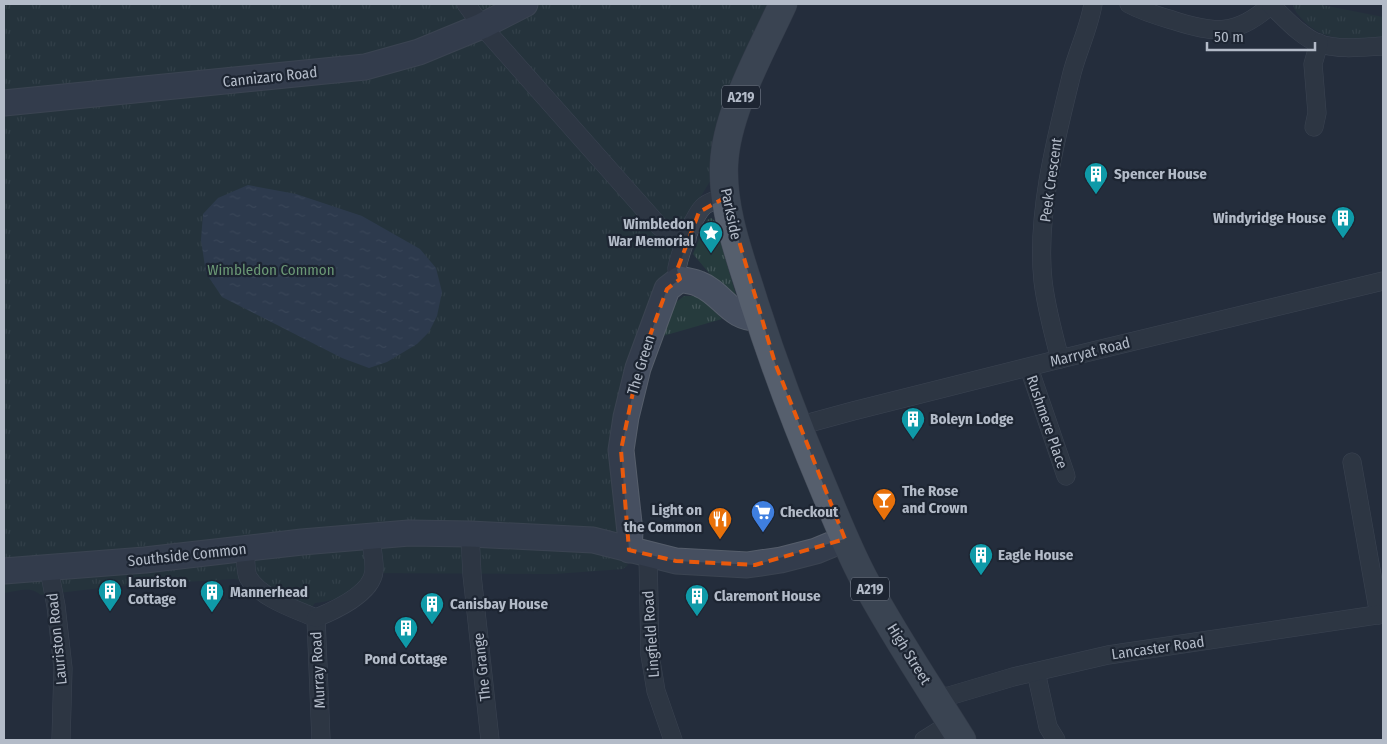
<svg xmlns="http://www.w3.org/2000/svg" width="1387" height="744" font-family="'Fira Sans Condensed',sans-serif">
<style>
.park{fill:url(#park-tufts)}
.water{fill:url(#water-ripples)}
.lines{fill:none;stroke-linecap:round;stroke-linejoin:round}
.street-casing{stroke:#565e6b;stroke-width:19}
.secondary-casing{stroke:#565e6b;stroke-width:27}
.primary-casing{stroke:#414956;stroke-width:29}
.street{stroke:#38404d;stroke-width:18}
.secondary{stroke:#464f60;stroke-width:25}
.primary{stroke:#565f6d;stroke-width:28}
.marked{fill:none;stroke:#e8590c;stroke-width:4;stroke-dasharray:10 6;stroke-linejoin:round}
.labels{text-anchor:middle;stroke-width:4.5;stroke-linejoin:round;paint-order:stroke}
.shield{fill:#1d2532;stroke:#868e9b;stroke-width:1}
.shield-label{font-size:14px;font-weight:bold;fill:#b3bbc8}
.street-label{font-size:15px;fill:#b3bbc8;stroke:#1d2532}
.poi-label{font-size:15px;font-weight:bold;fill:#b3bbc8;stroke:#1d2532;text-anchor:start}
.park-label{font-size:15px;fill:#6b9875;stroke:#1d2532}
</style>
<defs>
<pattern id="park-tufts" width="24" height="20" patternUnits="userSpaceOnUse" patternTransform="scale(1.25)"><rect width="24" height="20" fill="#263b3d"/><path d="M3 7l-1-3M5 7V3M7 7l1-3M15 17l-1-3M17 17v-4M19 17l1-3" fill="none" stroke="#435558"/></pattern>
<pattern id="water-ripples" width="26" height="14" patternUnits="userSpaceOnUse" patternTransform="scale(1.25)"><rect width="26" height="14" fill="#384a63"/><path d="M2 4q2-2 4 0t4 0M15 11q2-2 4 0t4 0" fill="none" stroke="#526278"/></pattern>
</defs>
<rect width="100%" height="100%" fill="#242e3c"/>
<!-- park -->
<g class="park">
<polygon points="4,4 772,4 742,69 712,144 712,178 693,209 626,371 619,535 4,565"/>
<path d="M1293 4H1317L1383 17V39C1356 41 1323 42 1303 20 1298 14 1294 11 1293 4Z"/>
<polygon points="711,218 714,220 736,295 735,297 730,298 693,254 707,220"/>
<polygon points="684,296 696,296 704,301 722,319 663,336 675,303"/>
<path d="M371 544 590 547 623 560 628 565 623 569 554 574 366 573C360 593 334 601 315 603L310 609 261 583 234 579 117 586 41 595C30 585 17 591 4 593V579Z"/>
</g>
<!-- water -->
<polygon class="water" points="248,185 296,194 362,216 420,249 436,268 442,292 437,316 429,332 417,344 387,362 369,368 342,358 222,297 206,273 201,240 203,214 218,198"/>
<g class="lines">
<!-- street casing -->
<g class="street-casing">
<g id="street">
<polyline points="466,4 482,26 660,227 670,234 687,239"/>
<path d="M1129 4C1142 11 1158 16 1172 20 1215 34 1237 36 1272 4"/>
<path d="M1271 5C1285 18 1301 37 1320 44 1340 50 1363 47 1383 46"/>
<polyline points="1314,127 1317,113 1313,64 1319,43"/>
<path d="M680 279C678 275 677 272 677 268 680 253 693 216 704 206 710 201 719 199 726 197"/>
<path d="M1060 359C1053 333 1046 307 1043 281 1036 214 1056 138 1072 73 1078 50 1089 28 1093 4"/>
<polyline points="1029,368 1066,476"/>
<polyline points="798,426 853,411 1060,359 1383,281"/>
<polyline points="1352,462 1379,615"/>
<polyline points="470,534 472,575 490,740"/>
<path d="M245 549C246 557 245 570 248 577 260 598 295 609 316 618L321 740"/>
<polyline points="648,555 650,655 656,691 673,740"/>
<polyline points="49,569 56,606 63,668 61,740"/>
<path d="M316 618C333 611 372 594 374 571 375 560 371 548 371 536"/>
<polyline points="1036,672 1048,727 1056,740"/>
<polyline points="936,697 949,696 1013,677 1108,655 1383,614"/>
<polyline points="924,740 951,723"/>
</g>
</g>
<!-- secondary casing -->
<g class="secondary-casing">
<g id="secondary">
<polyline points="4,103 365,67 419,52 482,26 525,4"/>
<path d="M629 550 630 532 621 450 626 417 638 368 667 289 680 279C686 281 693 281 699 284 723 293 730 320 760 318"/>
<polyline points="4,571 145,560 302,542 409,533 470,534 593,540 676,561 747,565 781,560 816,551 845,539"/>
</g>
</g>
<!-- primary casing -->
<g class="primary-casing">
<path id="primary" d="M783 4C761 52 726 113 724 165 722 212 741 259 754 302 774 365 797 426 823 487 836 518 848 549 864 579 893 634 929 687 962 740"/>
</g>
<!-- street -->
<use href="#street" class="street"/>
<!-- secondary -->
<use href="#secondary" class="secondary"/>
<!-- primary -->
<use href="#primary" class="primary"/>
</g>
<!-- marked area -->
<path d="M0 0H1387V744H0ZM726 197 775 363 845 539 755 565 676 561 629 550 621 450 638 368 667 289 680 279 677 270 699 212Z" fill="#242e3c" fill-opacity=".55" fill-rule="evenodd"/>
<path class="marked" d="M726 197 775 363 845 539 755 565 676 561 629 550 621 450 638 368 667 289 680 279 677 270 699 212Z"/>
<!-- icons -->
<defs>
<g id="building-pin" transform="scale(1.25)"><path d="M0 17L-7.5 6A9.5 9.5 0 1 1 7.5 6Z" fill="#0f9aa8" stroke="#1d2532"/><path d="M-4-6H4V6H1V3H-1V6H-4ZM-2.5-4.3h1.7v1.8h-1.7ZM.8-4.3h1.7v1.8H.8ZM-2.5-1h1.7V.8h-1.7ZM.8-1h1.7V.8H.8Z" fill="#fff"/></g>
<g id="sight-pin" transform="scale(1.25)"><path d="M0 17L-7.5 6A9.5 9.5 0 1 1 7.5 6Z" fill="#0f9aa8" stroke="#1d2532"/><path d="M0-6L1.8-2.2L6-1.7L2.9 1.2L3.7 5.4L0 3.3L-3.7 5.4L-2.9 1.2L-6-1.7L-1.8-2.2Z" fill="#fff"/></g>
<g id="bar-pin" transform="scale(1.25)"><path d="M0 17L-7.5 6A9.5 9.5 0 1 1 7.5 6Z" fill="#e8710a" stroke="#1d2532"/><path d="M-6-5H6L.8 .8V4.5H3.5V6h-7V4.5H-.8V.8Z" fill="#fff"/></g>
<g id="supermarket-pin" transform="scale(1.25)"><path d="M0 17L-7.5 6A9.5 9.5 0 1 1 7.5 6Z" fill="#3f7fe0" stroke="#1d2532"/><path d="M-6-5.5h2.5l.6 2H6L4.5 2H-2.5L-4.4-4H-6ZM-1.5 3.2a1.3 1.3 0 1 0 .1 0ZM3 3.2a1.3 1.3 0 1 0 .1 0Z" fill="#fff"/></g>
<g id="restaurant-pin" transform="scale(1.25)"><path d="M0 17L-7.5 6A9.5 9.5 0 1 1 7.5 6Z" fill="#e8710a" stroke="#1d2532"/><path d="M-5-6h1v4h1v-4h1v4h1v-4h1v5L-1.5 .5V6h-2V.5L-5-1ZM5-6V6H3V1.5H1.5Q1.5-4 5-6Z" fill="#fff"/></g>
</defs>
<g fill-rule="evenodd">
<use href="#building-pin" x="1096" y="174"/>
<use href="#building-pin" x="1343" y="218"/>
<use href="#sight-pin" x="711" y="233"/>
<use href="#building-pin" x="913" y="419"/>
<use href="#bar-pin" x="884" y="500"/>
<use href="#supermarket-pin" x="763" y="512"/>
<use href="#restaurant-pin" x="720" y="519"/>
<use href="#building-pin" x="981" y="555"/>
<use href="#building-pin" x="110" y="591"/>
<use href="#building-pin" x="212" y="592"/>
<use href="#building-pin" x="697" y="596"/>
<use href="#building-pin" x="432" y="604"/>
<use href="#building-pin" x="406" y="628"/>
</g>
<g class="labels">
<!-- shield labels -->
<g class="shield">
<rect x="722" y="85.5" width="38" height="23" rx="4"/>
<rect x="851" y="577.5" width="38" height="23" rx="4"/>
</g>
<g class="shield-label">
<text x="741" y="102">A219</text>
<text x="870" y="594">A219</text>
</g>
<!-- street labels -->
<g class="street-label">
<text transform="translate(270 77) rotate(-6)" y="5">Cannizaro Road</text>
<text transform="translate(1051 180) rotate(-82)" y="5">Peek Crescent</text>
<text transform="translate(731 214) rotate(78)" y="5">Parkside</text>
<text transform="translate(1090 352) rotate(-14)" y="5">Marryat Road</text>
<text transform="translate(641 365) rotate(-73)" y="5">The Green</text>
<text transform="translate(1047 422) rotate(71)" y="5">Rushmere Place</text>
<text transform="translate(187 555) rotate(-6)" y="5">Southside Common</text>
<text transform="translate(651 634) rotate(-94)" y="5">Lingfield Road</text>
<text transform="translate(57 639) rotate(-96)" y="5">Lauriston Road</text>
<text transform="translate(1158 648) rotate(-8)" y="5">Lancaster Road</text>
<text transform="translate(909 654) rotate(58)" y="5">High Street</text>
<text transform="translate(482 667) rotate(-96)" y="5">The Grange</text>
<text transform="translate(318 670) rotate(-93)" y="5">Murray Road</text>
</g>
<!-- poi labels -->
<g class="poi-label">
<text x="1114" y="179">Spencer House</text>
<text x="1326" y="223" text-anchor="end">Windyridge House</text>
<text x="694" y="229" text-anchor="end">Wimbledon<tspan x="694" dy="17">War Memorial</tspan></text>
<text x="930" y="424">Boleyn Lodge</text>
<text x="902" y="496">The Rose<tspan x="902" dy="17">and Crown</tspan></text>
<text x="702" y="515" text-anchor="end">Light on<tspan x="702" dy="17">the Common</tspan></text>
<text x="780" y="517">Checkout</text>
<text x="998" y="560">Eagle House</text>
<text x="128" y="587">Lauriston<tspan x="128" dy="17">Cottage</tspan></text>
<text x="230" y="597">Mannerhead</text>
<text x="714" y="601">Claremont House</text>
<text x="450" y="609">Canisbay House</text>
<text x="406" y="664" text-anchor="middle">Pond Cottage</text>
</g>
<!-- park labels -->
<g class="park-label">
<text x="271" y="275">Wimbledon Common</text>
</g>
</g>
<!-- border -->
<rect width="1387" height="744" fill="none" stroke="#b3bbc8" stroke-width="10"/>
<!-- scale -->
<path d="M1207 42v8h108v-8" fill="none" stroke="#b3bbc8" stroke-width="2.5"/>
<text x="1214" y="42" font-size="15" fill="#b3bbc8" stroke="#1d2532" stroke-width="4" paint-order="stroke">50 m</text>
</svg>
